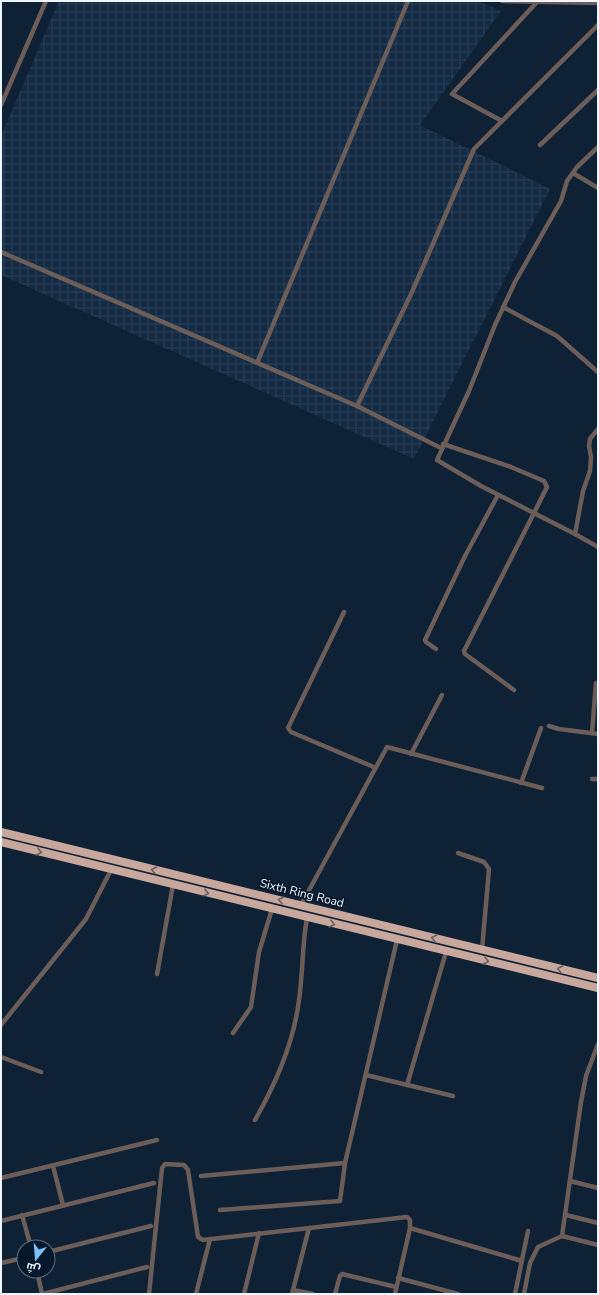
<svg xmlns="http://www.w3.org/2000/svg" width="599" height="1295" font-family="'Nunito Sans',Cairo,sans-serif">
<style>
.industrial{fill:url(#industrial-grid)}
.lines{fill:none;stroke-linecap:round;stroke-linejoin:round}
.minor{stroke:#6c5d59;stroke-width:4.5}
.trunk{stroke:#c8a79c;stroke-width:8}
.oneway{stroke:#676064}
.labels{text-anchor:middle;stroke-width:3.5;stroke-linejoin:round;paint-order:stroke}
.street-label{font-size:12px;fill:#edf5fd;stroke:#06182b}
</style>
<defs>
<pattern id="industrial-grid" width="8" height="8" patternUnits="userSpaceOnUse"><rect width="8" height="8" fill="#142b44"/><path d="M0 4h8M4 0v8" fill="none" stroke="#2b4057"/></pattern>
</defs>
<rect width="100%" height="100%" fill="#0f2135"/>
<!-- industrial -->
<polygon class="industrial" points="59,1 478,1 501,11 420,125 550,189 414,459 1,275 1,136"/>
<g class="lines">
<!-- minor -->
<g class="minor">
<polyline points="502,1 598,3"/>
<polyline points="1,105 46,1"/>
<polyline points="502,121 452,94 537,2"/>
<polyline points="540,145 598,90"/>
<polyline points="598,147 577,167 567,181 561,201 515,282 495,325 469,391 437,460 481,486 575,534 598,547"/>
<polyline points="573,173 598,188"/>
<polyline points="1,252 357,406 441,448"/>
<polyline points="503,307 557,336 598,372"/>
<polyline points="257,363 408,1"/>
<polyline points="357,406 412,292 474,149 598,25"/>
<polyline points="443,444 511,467 544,481 547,487 537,507 464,651 465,654 514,690"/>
<polyline points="575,534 583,491 590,471 591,457 589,446 590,439 598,429"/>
<polyline points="344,612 288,728 291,732 376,768"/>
<polyline points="436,649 426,642 425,640 465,556 498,495"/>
<polyline points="549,726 559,729 598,734"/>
<polyline points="592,733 596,683"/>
<polyline points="411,754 442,695"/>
<polyline points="592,779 598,779"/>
<polyline points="521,783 541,728"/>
<polyline points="458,853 484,862 489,869 482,950"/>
<polyline points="301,905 387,747 542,788"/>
<polyline points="157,974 173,885"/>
<polyline points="1,1025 86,919 111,870"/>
<polyline points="233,1033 251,1007 259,952 272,909"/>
<polyline points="1,1057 41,1072"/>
<polyline points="366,1075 453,1096"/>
<polyline points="407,1085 446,952"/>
<path d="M255 1120C275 1085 294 1041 299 1000 303 973 302 945 307 918"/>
<polyline points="53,1166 63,1205"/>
<polyline points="201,1176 345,1163 397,940"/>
<polyline points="1,1178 157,1140"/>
<polyline points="570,1181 598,1188"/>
<polyline points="220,1210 340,1201 345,1163"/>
<polyline points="22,1215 31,1247"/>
<polyline points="566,1215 598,1223"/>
<polyline points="1,1221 154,1183"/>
<polyline points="410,1228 522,1261"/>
<polyline points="562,1236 598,1245"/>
<polyline points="48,1252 151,1226"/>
<polyline points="1,1263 24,1258"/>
<polyline points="37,1271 42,1294"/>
<polyline points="398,1278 458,1294"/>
<polyline points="293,1290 313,1294"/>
<polyline points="43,1294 147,1267"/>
<polyline points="149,1294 162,1168 165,1164 184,1165 188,1170 198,1237 203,1240 407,1217 410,1220 410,1228 395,1294"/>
<polyline points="196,1294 210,1239"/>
<polyline points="244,1294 259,1233"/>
<polyline points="292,1294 309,1228"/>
<polyline points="335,1294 340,1276 342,1274 396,1287"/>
<polyline points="515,1294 528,1231"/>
<polyline points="524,1294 530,1263 538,1247 562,1236 581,1102 586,1076 598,1044"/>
</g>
<!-- trunk -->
<g class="trunk">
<polyline points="1,832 598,978"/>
<polyline points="1,842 598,988"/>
</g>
</g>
<!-- one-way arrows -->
<defs><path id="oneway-chevron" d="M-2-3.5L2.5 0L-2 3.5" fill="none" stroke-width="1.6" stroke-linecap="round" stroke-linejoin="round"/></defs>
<g class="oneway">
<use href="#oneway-chevron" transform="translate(39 852) rotate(14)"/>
<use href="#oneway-chevron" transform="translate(154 870) rotate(-167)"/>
<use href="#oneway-chevron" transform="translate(206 893) rotate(13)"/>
<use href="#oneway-chevron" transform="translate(281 900) rotate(-167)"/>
<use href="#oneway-chevron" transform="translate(332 924) rotate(14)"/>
<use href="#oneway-chevron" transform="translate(434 938) rotate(-166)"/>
<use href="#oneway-chevron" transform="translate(486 961) rotate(14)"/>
<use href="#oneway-chevron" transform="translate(560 969) rotate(-166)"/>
</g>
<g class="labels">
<!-- street labels -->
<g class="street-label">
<text transform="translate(302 893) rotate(14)" y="4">Sixth Ring Road</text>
</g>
</g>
<!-- border -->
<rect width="599" height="1295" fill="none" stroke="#edf5fd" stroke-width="4"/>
<!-- north arrow -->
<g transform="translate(36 1259) rotate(197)"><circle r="19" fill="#06182b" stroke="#62707f"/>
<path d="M0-3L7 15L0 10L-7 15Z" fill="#7abff8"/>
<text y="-6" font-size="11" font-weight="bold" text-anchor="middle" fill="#edf5fd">ش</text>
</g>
</svg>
